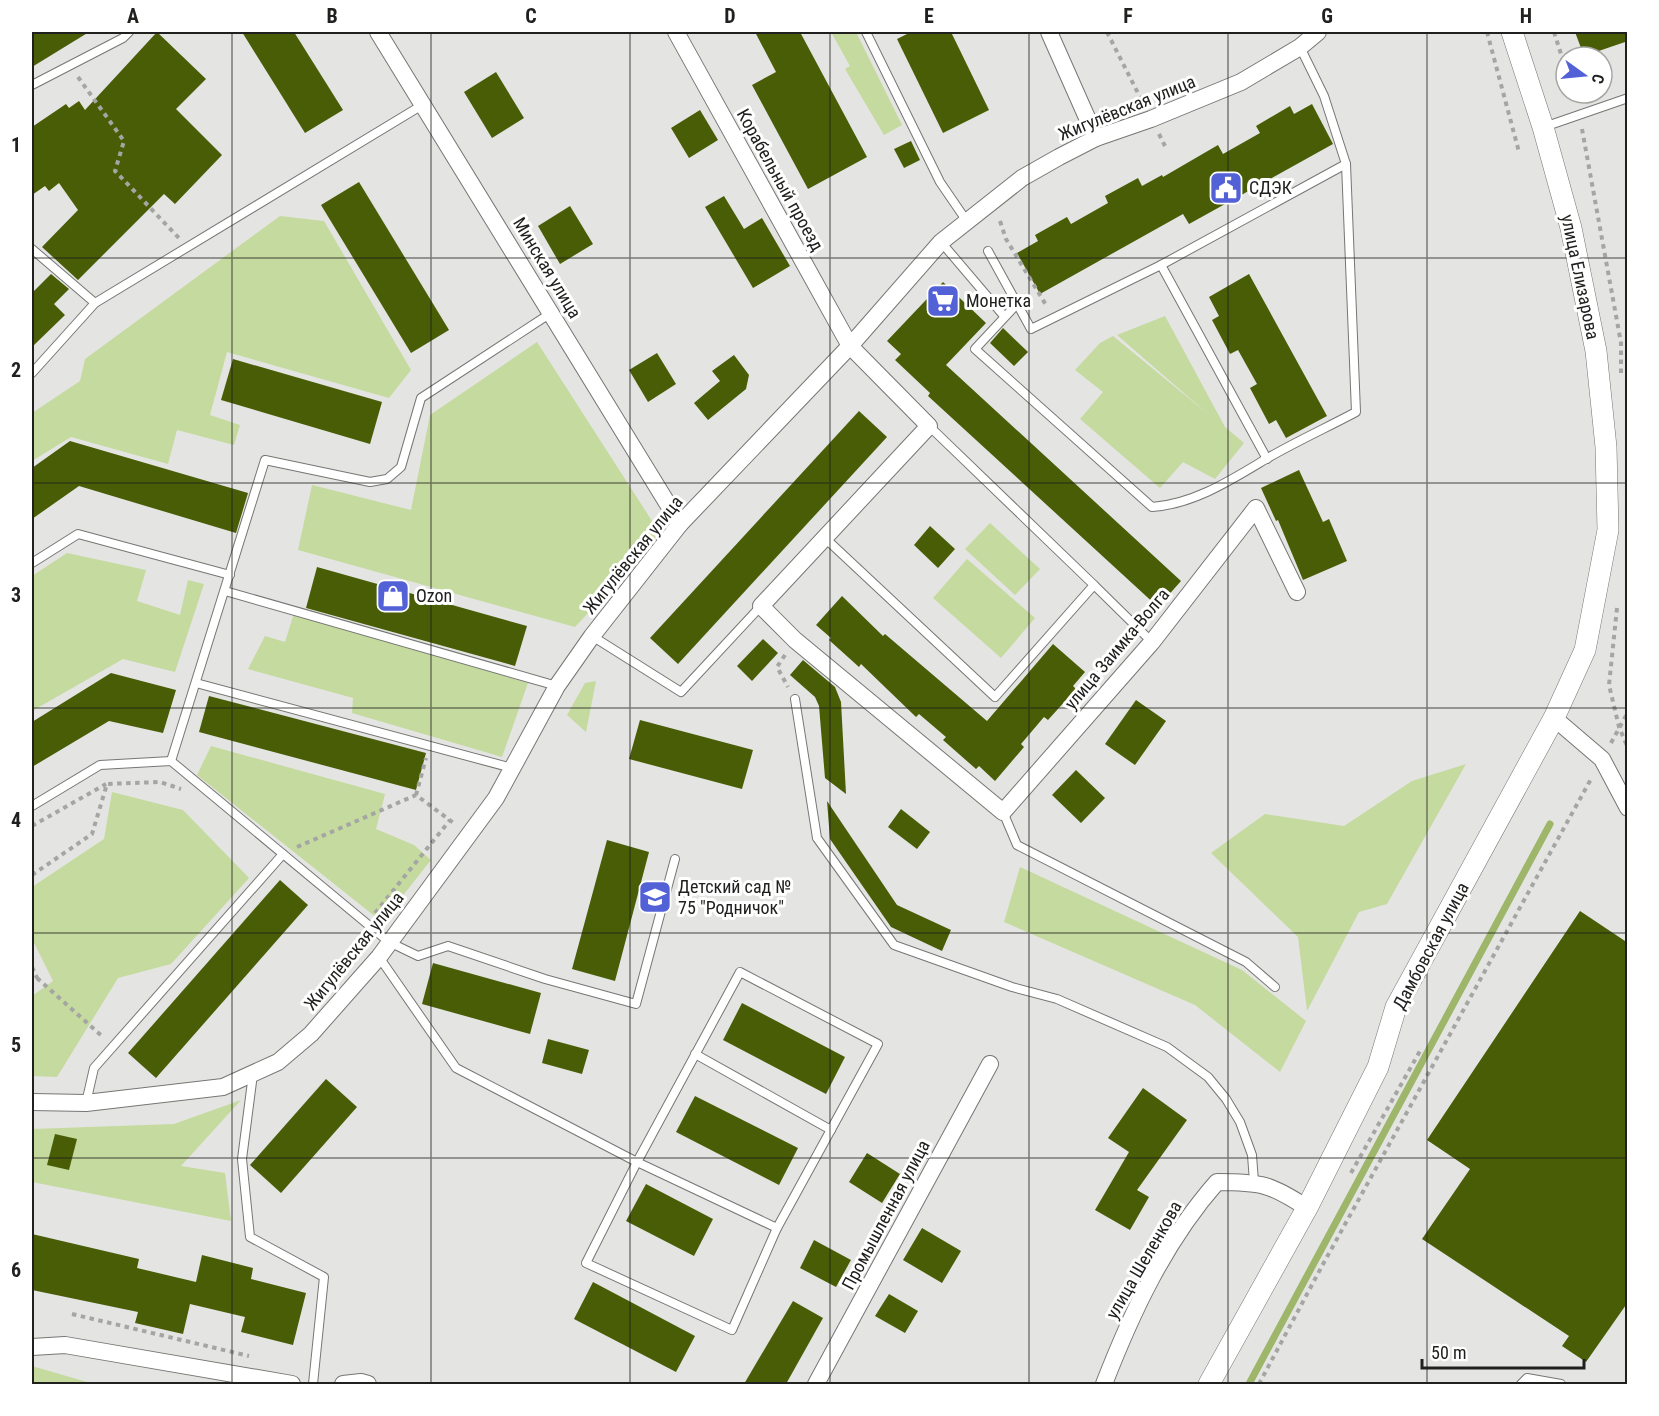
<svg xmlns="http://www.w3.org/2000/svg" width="1659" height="1416" font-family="'Roboto Condensed',sans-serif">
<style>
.green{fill:#c5da9e}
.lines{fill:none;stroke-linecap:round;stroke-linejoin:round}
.stream{stroke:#9db669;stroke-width:7}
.building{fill:#485d06}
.service-casing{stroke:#767774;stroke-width:10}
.minor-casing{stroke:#767774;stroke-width:18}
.tertiary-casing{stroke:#767774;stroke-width:22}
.path{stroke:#a5a6a3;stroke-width:4;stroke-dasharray:4.5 4.5;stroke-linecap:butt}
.service{stroke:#fff;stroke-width:8}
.minor{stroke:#fff;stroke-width:16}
.tertiary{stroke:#fff;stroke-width:21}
.grid{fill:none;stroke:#20211f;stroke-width:1.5;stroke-opacity:0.55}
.labels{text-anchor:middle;stroke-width:6;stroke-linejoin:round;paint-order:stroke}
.street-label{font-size:18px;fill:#20211f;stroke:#fff}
.poi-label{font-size:18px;fill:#20211f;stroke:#fff;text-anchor:start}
.neatline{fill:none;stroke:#20211f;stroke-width:2}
.grid-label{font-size:20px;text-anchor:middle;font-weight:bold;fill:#20211f}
</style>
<rect width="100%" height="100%" fill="#e4e5e2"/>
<!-- green -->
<g class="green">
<polygon points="831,32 856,32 902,125 884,135 845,69 850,66"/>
<polygon points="280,216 324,221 411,370 389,398 227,352 210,415 240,425 234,445 177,430 168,464 71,437 32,461 32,413 80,381 85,359"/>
<polygon points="1165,316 1225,427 1244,443 1215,479 1183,462 1160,488 1080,419 1103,392 1075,370 1100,343 1113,336 1208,414 1117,335"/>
<polygon points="537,342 661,535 575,627 298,550 312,485 411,510 430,415"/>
<polygon points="990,523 1040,569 1015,595 965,549"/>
<polygon points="67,553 146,570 137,601 180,615 188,580 204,584 175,672 123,659 32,711 32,576"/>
<polygon points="967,559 1035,618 1001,658 933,598"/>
<polygon points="294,613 528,683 502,757 352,713 353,698 248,669 265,636 285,642"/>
<polygon points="596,681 586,732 567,715 585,683"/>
<polygon points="211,746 385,794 376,829 414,845 431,860 382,922 197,775"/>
<polygon points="1466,764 1387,904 1359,912 1307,1011 1298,937 1211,853 1265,814 1344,826 1412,781"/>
<polygon points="112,792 183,810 249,878 171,964 118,978 57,1077 32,1076 32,996 53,981 32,939 32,887 104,839"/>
<polygon points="1020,867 1242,970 1306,1021 1280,1072 1195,1005 1004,922"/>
<polygon points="241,1100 181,1166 225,1173 231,1221 32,1182 32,1129 174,1124"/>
<polygon points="32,1366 94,1384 32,1384"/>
</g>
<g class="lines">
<!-- stream -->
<polyline class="stream" points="1249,1384 1550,824"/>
</g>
<!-- building -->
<g class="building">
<polygon points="32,32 89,32 32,67"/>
<polygon points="157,32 206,79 176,109 222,155 175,204 164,194 78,280 42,247 78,210 59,183 49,191 45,186 32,195 32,127 66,104 69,108 79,101 85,110"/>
<polygon points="242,32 294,32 343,110 305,133"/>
<polygon points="755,32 800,32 867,157 808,189 752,85 776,72"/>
<polygon points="911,32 951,32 989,110 943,133 897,39"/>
<polygon points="1575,32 1628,32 1628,41 1584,56"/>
<polygon points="496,72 524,118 492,138 464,92"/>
<polygon points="1312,104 1333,144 1189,224 1183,214 1040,294 1017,253 1038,241 1035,235 1067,217 1071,224 1108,203 1105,196 1138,178 1142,186 1162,175 1163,177 1218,145 1223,154 1260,133 1256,126 1290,106 1294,114"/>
<polygon points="700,110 718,140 689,158 671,128"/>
<polygon points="911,141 920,160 904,168 894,149"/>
<polygon points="359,182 449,330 411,353 321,205"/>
<polygon points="724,196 744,229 762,218 790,266 753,288 705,207"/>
<polygon points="570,206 593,244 560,264 538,226"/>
<polygon points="51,274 69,289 54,304 65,315 32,347 32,293"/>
<polygon points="1249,274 1327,416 1286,438 1276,420 1269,424 1250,388 1257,384 1238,350 1230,354 1212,320 1219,316 1209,297"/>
<polygon points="943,282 986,323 946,365 1181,581 1158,607 928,396 930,393 895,360 901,354 887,341"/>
<polygon points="1003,328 1028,352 1014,366 990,343"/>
<polygon points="657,353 676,384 648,402 629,370"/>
<polygon points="734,355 749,375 746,389 708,420 694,403 720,381 712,371"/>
<polygon points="233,359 382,402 370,444 221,400"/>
<polygon points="859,411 887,437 678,664 650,638"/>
<polygon points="70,441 248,493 236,533 79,486 32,519 32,468"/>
<polygon points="1299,470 1323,522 1329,519 1347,561 1303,580 1278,520 1276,521 1261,488"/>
<polygon points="930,526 955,549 938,568 914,545"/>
<polygon points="317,567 527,626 515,666 306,608"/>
<polygon points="842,596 883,636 885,634 987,721 1053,644 1085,672 1073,686 1076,689 1048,720 1044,717 1021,744 1024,747 995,781 979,766 976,769 943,740 946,737 919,714 916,717 861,664 859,667 829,640 831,638 816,625"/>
<polygon points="763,639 778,653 752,681 737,666"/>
<polygon points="803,660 835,687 841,702 846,794 825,778 819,706 815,697 790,675"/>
<polygon points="111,673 176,690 163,733 109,721 32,767 32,722"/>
<polygon points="209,696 426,753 416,790 199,732"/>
<polygon points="1136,700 1166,721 1135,765 1105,744"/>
<polygon points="640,720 753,750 742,789 629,759"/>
<polygon points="1076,770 1105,798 1081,823 1052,795"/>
<polygon points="827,801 897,905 951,930 942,951 891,927 830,839"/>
<polygon points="901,809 930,832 917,849 888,827"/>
<polygon points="607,840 649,852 615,981 572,969"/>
<polygon points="280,880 308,905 156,1078 128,1053"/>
<polygon points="1580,911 1628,943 1628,1302 1586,1362 1562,1346 1569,1336 1422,1239 1470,1169 1427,1140"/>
<polygon points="433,963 541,993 530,1034 422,1004"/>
<polygon points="742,1003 845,1057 826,1094 723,1040"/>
<polygon points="548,1039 589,1050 582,1074 542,1063"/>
<polygon points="326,1079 357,1107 281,1193 250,1165"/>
<polygon points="1143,1088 1187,1120 1137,1190 1149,1197 1130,1230 1095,1210 1129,1152 1108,1138"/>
<polygon points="695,1096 798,1148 779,1185 676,1132"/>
<polygon points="55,1134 77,1139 69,1170 47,1165"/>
<polygon points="867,1153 900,1174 882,1203 849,1182"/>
<polygon points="646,1184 713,1219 694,1256 626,1221"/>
<polygon points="922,1228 961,1251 942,1283 903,1260"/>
<polygon points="32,1234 139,1259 137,1268 196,1282 202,1255 253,1268 251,1279 306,1293 293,1345 241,1332 245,1317 190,1304 183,1334 135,1323 138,1312 32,1290"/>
<polygon points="814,1240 851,1260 836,1287 800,1268"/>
<polygon points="593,1282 695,1336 676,1372 574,1319"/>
<polygon points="889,1294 918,1311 905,1333 875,1316"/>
<polygon points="793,1301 823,1318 786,1384 744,1384"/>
</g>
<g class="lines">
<!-- service casing -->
<g class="service-casing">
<g id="service">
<polyline points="866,32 940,182 966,220"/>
<polyline points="32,85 123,38 129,32"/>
<polyline points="1544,127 1628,98"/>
<polyline points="941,242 1004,316"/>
<polyline points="32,249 95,303 424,104"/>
<polyline points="988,251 1031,329 1161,265 1346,164 1324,96 1300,47"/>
<polyline points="1161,265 1267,459"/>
<path d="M1017 304 975 349 1152 507C1194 504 1231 480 1266 459 1295 442 1326 428 1356 412L1346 164"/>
<polyline points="32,373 95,303"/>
<polyline points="929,426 1094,585"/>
<polyline points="825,538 995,697 1094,585 1152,642"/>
<polyline points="32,563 78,534 230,575"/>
<polyline points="225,591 557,686"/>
<polyline points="592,636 681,692 761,606"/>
<polyline points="196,683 512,768"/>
<polyline points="795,699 817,838 894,945 1012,987 1057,999 1167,1047 1208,1077 1226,1099 1240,1122 1252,1155 1254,1182"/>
<polyline points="171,761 265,460 370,482 387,479 401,467 421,398 551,313"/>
<polyline points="32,806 100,765 171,761 389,942 418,956 448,946 545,979 636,1004 675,859"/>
<polyline points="1003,812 1017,845 1246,962 1275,987"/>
<polyline points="379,957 456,1068 637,1162 777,1228"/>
<polygon points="740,972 878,1044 777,1228 732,1330 586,1263 637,1162"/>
<polyline points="695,1054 831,1130"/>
<polyline points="253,1074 242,1159 250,1237 324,1277 313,1384"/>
<polyline points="86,1103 94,1068 283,854"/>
<polyline points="1521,1384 1527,1378 1561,1384"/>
</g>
</g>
<!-- minor casing -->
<g class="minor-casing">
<g id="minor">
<polyline points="378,32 680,524"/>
<polyline points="676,32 850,346 929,426 761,606 795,640 1003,812 1152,642 1256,508 1297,592"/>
<polyline points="1049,32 1096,138"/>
<polyline points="1554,718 1602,759 1628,808"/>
<polyline points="32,1102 86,1103 223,1087 278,1062 311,1034 379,957 496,798 557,686 592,636 680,524 850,346 941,242 1022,178 1059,157 1096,138 1151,119 1241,82 1300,47 1318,32"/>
<polyline points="32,1347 65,1345 292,1384"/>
<polyline points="343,1384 361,1382 368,1384"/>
<polyline points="816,1384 990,1064"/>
<path d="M1104 1384C1132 1312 1165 1241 1217 1182 1261 1182 1271 1184 1307 1208"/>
</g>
</g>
<!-- tertiary casing -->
<g class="tertiary-casing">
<polyline id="tertiary" points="1209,1384 1307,1208 1378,1067 1396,1007 1554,718 1585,650 1608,530 1606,447 1596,351 1571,228 1543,127 1512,32"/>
</g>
<!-- path -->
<g class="path">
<polyline points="1107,32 1143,103"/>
<polyline points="1487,32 1519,152"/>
<polyline points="1554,32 1566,70"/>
<polyline points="78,77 124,141 115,171 179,238"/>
<polyline points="1582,129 1621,343 1621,373"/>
<polyline points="1159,134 1165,146"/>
<polyline points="1000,221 1006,239 1046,305"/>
<polyline points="1617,608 1609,685 1619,727 1628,748"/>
<polyline points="785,655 777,667 788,687"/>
<polyline points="1611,743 1628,712"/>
<polyline points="416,795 426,758"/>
<polyline points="32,826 106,784"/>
<polyline points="297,847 416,795 455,824"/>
<polyline points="32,875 92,834 107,784 160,782 181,789"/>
<polyline points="375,913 450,820"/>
<polyline points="32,967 37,978 32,982"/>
<polyline points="37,978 104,1038"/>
<polyline points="1351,1173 1420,1051"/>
<polyline points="72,1314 249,1356"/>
<polyline points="1259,1384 1322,1266 1591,779"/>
</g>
<!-- service -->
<use href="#service" class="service"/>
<!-- minor -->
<use href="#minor" class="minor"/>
<!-- tertiary -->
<use href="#tertiary" class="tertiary"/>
</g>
<!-- grid -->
<path class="grid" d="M232 32V1384M431 32V1384M630 32V1384M830 32V1384M1029 32V1384M1228 32V1384M1427 32V1384M32 258H1628M32 483H1628M32 708H1628M32 933H1628M32 1158H1628"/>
<!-- icons -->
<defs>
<g id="civic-square" transform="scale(1.725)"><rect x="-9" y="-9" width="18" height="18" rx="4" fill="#5361d7" stroke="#fff"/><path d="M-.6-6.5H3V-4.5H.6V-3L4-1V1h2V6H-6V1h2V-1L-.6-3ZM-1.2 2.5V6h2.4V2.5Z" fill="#fff"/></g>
<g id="supermarket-square" transform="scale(1.725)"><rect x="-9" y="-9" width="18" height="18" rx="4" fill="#5361d7" stroke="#fff"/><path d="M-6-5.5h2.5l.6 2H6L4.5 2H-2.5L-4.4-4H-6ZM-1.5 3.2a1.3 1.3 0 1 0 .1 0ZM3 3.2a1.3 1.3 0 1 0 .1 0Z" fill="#fff"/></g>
<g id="shop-square" transform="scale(1.725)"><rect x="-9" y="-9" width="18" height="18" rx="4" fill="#5361d7" stroke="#fff"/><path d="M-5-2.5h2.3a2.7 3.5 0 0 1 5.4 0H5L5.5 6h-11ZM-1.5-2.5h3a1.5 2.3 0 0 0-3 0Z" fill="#fff"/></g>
<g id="school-square" transform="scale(1.725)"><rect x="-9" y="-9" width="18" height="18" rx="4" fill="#5361d7" stroke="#fff"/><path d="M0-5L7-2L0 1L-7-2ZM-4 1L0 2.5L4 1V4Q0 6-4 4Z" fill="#fff"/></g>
</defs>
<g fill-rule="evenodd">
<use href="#civic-square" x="1226" y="188"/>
<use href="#supermarket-square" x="943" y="301"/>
<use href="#shop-square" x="393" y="596"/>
<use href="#school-square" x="655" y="897"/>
</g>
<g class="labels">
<!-- street labels -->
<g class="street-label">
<text transform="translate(1127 108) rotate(-22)" y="6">Жигулёвская улица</text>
<text transform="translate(780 180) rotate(61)" y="6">Корабельный проезд</text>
<text transform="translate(547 268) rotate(59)" y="6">Минская улица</text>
<text transform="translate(1580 277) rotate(78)" y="6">улица Елизарова</text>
<text transform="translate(633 555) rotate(-51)" y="6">Жигулёвская улица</text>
<text transform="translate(1117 649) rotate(-50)" y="6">улица Заимка-Волга</text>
<text transform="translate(1431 946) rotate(-62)" y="6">Дамбовская улица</text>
<text transform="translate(354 951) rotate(-51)" y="6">Жигулёвская улица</text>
<text transform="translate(886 1215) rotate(-62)" y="6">Промышленная улица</text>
<text transform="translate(1144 1260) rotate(-60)" y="6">улица Шеленкова</text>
</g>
<!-- poi labels -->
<g class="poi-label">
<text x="1249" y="194">СДЭК</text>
<text x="966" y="307">Монетка</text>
<text x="416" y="602">Ozon</text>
<text x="678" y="893">Детский сад №<tspan x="678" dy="21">75 "Родничок"</tspan></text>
</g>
</g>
<!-- border -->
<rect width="1659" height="1416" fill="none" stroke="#ffffff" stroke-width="66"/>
<!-- north arrow -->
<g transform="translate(1584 75) rotate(105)"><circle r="28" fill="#ffffff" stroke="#a6a6a5" stroke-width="1.5"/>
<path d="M0-4.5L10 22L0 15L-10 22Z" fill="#5361d7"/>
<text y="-9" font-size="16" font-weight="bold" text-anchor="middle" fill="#20211f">С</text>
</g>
<!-- scale -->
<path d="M1422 1359v9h162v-9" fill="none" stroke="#20211f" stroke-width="3"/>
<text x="1431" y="1359" font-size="18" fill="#20211f" stroke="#ffffff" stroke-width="4.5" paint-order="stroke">50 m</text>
<rect x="33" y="33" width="1593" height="1350" class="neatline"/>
<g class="grid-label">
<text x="133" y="23">A</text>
<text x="332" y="23">B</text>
<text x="531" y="23">C</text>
<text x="730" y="23">D</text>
<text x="929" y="23">E</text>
<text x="1128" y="23">F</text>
<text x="1327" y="23">G</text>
<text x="1526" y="23">H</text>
<text x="16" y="152">1</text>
<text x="16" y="377">2</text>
<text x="16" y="602">3</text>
<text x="16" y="827">4</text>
<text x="16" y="1052">5</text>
<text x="16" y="1277">6</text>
</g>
</svg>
